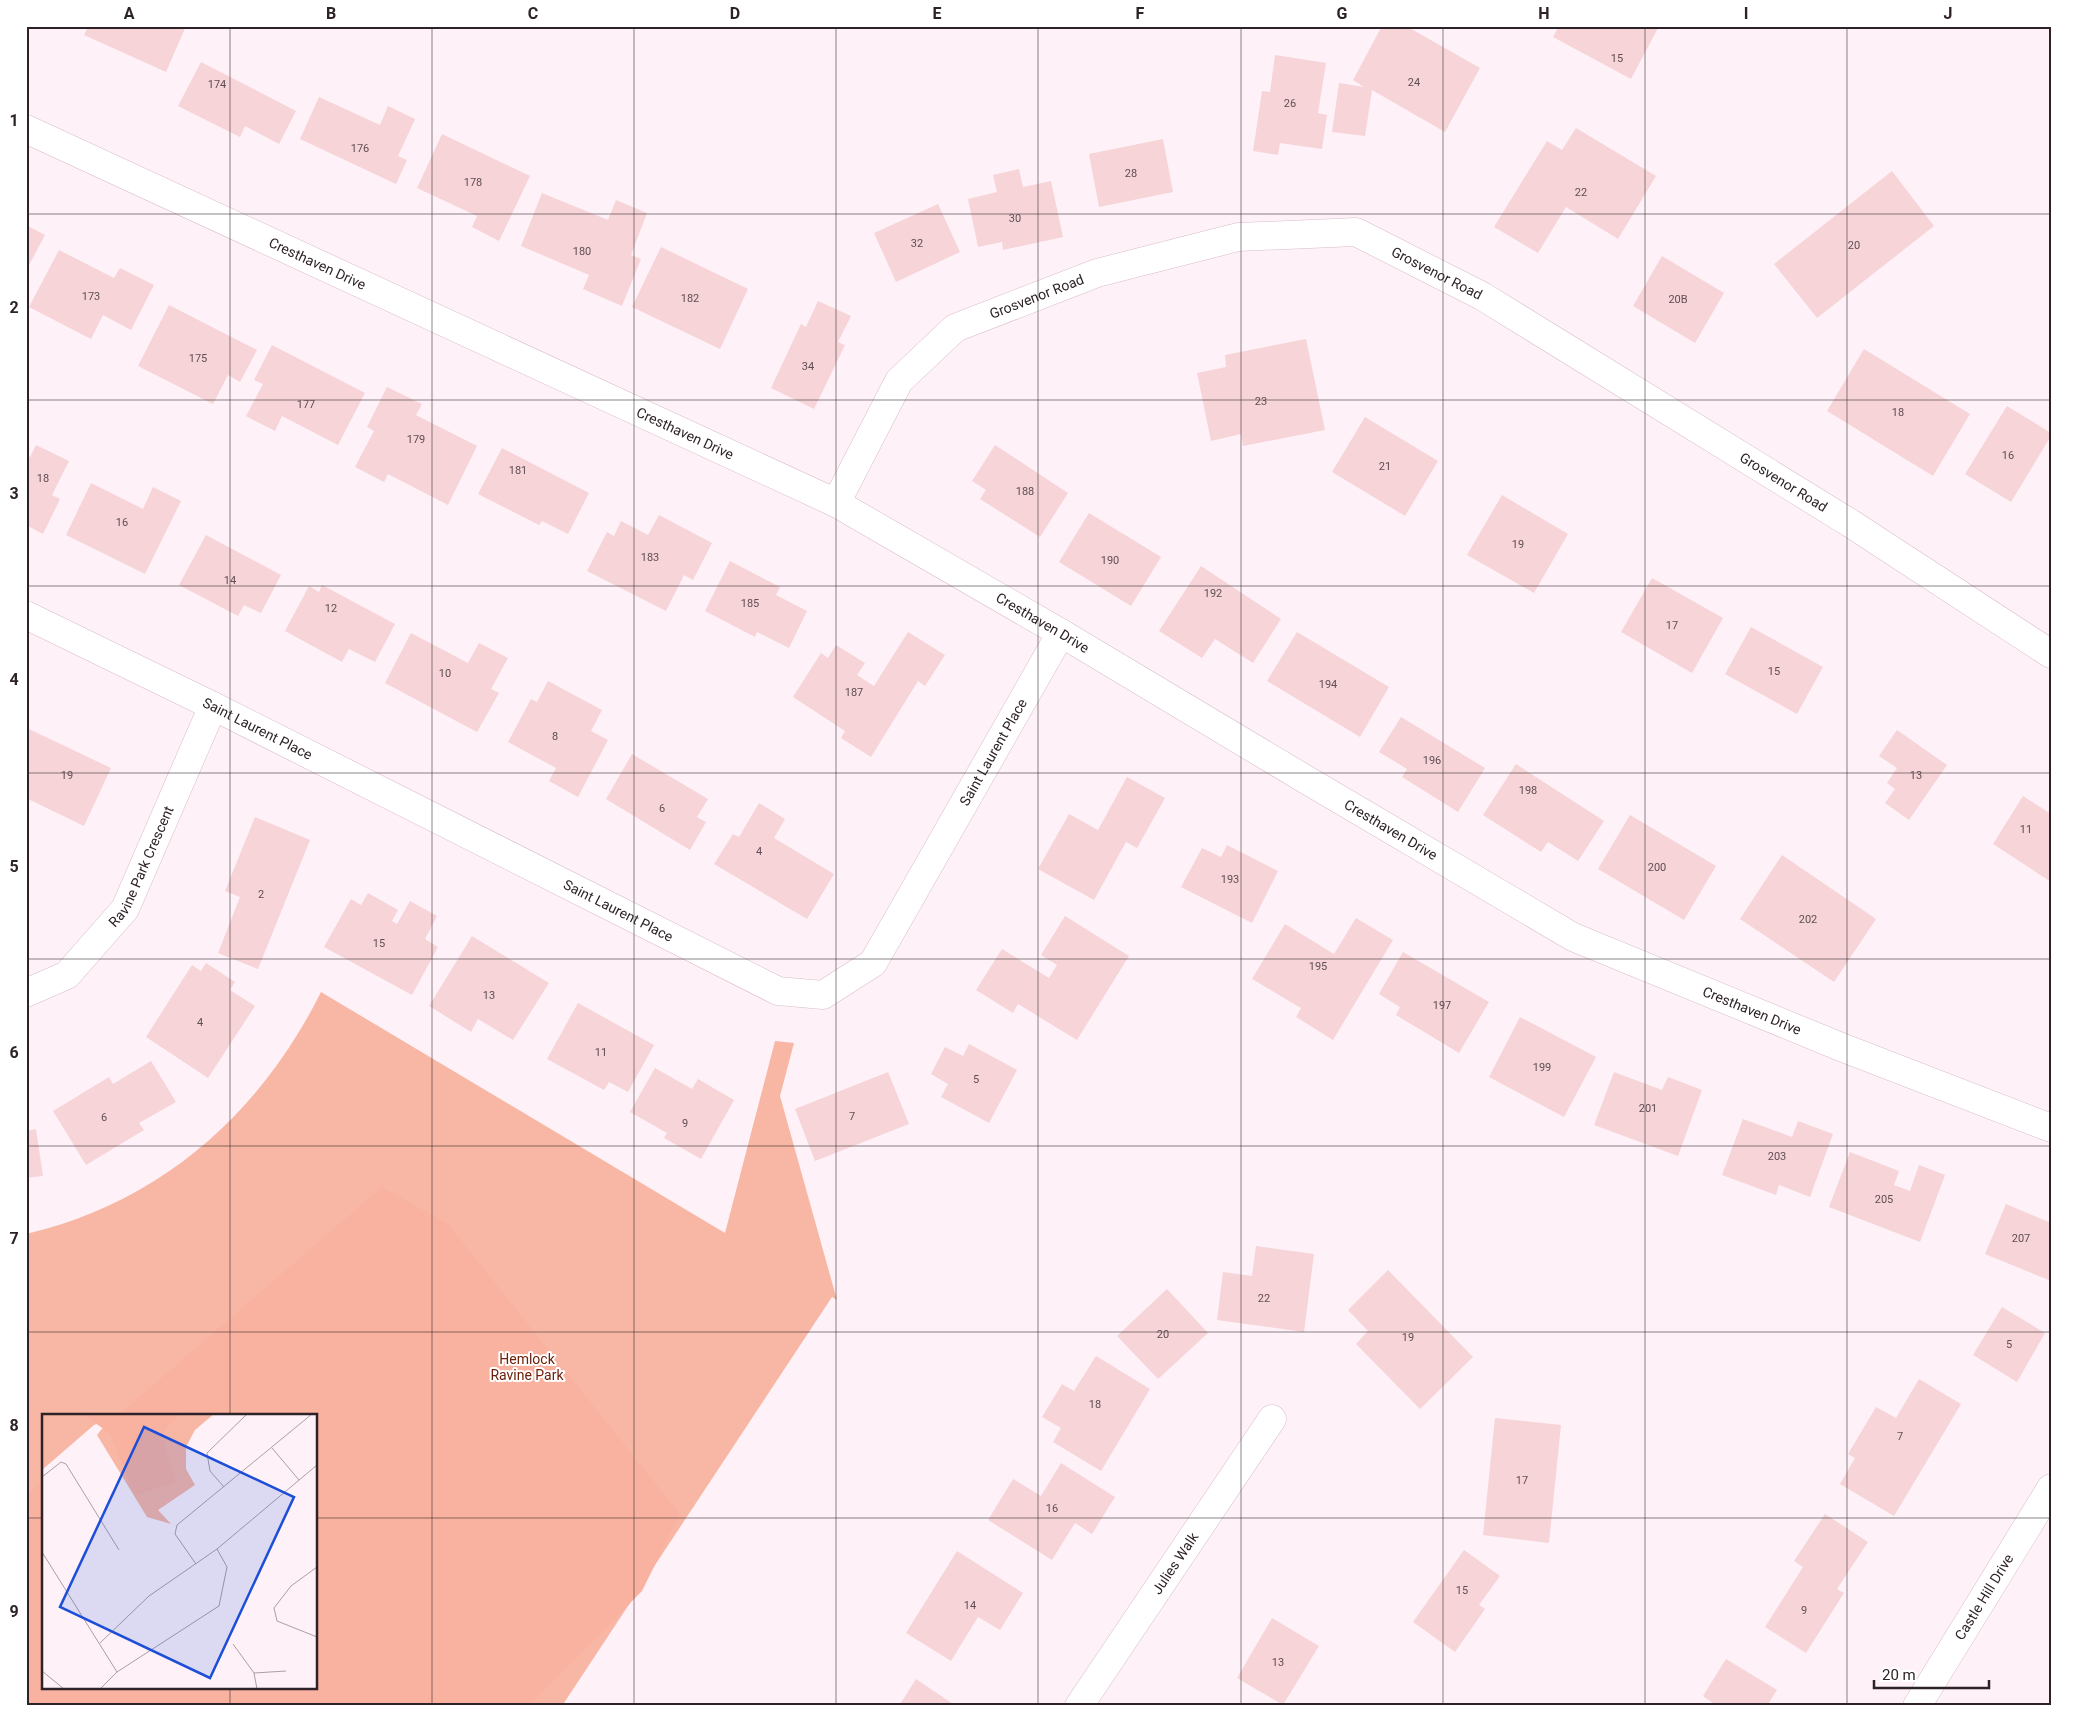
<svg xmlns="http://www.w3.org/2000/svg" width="2077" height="1732" font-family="Roboto,sans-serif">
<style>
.green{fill:#f8b7a5;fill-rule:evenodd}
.forest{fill:#f9b29f}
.building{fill:#f6d4d8}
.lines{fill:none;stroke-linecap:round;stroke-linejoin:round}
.street-casing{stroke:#d9bccb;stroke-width:29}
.street{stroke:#fff;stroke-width:28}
.grid{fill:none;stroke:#2d2228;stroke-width:1;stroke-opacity:0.55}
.labels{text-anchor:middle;stroke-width:4;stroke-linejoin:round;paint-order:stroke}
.number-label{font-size:11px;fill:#5f4e54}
.street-label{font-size:14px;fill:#2d2228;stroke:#fff}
.park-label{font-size:14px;fill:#6c200a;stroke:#fff}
.inset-road{fill:none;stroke:#aa9fa5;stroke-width:1}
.view{fill:#1d4ed8;fill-opacity:0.15;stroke:#1d4ed8;stroke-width:2.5}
.inset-edge{fill:none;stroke:#2d2228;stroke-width:2.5}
.neatline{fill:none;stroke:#2d2228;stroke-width:2}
.grid-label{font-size:16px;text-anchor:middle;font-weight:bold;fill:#2d2228}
</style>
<rect width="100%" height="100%" fill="#fef2f8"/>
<!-- green -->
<path class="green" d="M321 992 725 1233 775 1041 794 1043 780 1096 837 1300 832 1297 562 1706H26V1234C161 1202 260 1114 321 992ZM44 1416H316V1688H44Z"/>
<!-- forest -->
<polygon class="forest" points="382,1187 448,1224 680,1514 642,1591 529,1706 26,1706 26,1494 44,1479 44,1688 316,1688 316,1416 117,1416"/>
<!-- building -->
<g class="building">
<polygon points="88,26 186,26 166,72 84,35"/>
<polygon points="1382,26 1406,26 1480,68 1445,132 1372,90 1365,136 1332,132 1339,83 1364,87 1353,80"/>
<polygon points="1559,26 1654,26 1658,28 1631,79 1553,37"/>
<polygon points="1275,55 1326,63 1318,113 1327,115 1322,149 1280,143 1278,155 1253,151 1262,91 1270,92"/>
<polygon points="201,62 296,111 279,144 245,126 240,137 178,106"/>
<polygon points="319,97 380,125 388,106 415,119 398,156 407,160 396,184 300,139"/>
<polygon points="1576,128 1656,176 1618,239 1566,207 1538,253 1494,227 1547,141 1562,150"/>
<polygon points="442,134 530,176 499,241 472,227 477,216 417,188"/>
<polygon points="1163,139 1173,192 1099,207 1089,154"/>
<polygon points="1019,169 1023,187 1051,181 1063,237 1003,250 1002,242 978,247 968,199 997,192 993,175"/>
<polygon points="1892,171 1934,226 1817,318 1774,264"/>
<polygon points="542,193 608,220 616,200 647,213 631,255 641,259 622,306 583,289 589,275 521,246"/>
<polygon points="938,204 960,252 896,282 874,233"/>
<polygon points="26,225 45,235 28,267 26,266"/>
<polygon points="661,247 748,289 720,349 632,307"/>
<polygon points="59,250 114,278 120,268 154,285 131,330 103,315 91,339 29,307"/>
<polygon points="1662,256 1724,293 1695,343 1633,306"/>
<polygon points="818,301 851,316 838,342 845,345 814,409 771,388 801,324 806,327"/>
<polygon points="169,305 257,350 240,382 228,375 213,404 138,366"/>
<polygon points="1306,339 1325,430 1243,446 1241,434 1211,441 1197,373 1226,367 1225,355"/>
<polygon points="272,345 365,393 338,445 282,416 275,431 246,416 263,384 254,380"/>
<polygon points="1864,349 1970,414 1933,476 1827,411"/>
<polygon points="387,387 422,404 416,415 477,446 448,505 388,474 384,482 355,467 374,431 367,427"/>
<polygon points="2007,406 2051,433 2051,436 2011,502 1965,474"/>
<polygon points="1365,417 1438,461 1405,516 1332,472"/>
<polygon points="36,445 69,461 52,495 60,499 43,534 26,525 26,455 30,457"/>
<polygon points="995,445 1068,493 1040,537 980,499 986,490 972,481"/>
<polygon points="502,448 589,493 568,534 542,521 539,525 478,494"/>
<polygon points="91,483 143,509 153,487 181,501 145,574 66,535"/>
<polygon points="1502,495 1568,534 1534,593 1467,555"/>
<polygon points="1089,513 1161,557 1131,606 1059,562"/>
<polygon points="659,515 712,543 693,580 684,575 666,611 587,571 607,532 614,536 621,521 648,535"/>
<polygon points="206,535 281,575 261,613 244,605 238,616 179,585"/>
<polygon points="730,561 780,587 776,595 807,611 789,648 757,632 755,637 705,611"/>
<polygon points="1201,566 1281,619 1253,663 1215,639 1202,658 1159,631"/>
<polygon points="1652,578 1723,618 1692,673 1621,632"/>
<polygon points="322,585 395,624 375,662 349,649 342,662 285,631 309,586 319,592"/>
<polygon points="1751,627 1823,667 1797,714 1725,674"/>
<polygon points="908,632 945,655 925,686 918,681 871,757 841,738 845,731 793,697 821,653 828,658 836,645 865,663 857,675 874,686"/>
<polygon points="1297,632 1389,687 1360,737 1267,681"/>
<polygon points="411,633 468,663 479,643 508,658 491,689 499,693 477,732 385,683"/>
<polygon points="548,681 602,710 591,731 608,740 578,797 549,781 556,768 508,742 531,699 537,702"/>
<polygon points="1401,717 1485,768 1458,812 1402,777 1407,769 1379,752"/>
<polygon points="29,729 111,768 84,826 26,798 26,736"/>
<polygon points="1897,730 1947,765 1909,820 1885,803 1895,789 1887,783 1897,768 1879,756"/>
<polygon points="632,754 708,799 697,817 706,822 690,850 606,799"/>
<polygon points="1516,764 1604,821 1578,861 1548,842 1541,852 1483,815"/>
<polygon points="1127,777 1165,798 1137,848 1126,842 1094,900 1038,869 1069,814 1098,830"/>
<polygon points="2023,796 2051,814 2051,882 1993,844"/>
<polygon points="759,803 785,819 774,838 834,874 807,919 714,864 733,834 739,837"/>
<polygon points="1630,815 1716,866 1684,920 1598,869"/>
<polygon points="255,817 310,840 258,969 218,953 240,897 225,891"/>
<polygon points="1227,845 1278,871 1252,923 1181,887 1202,848 1221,857"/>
<polygon points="1782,855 1876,919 1834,982 1740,919"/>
<polygon points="368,893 398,910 392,921 397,924 410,901 437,916 425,939 438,947 412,995 324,947 351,899 361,905"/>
<polygon points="1065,916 1129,956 1077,1040 1018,1004 1013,1013 976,990 1002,949 1049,978 1057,965 1041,955"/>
<polygon points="1356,918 1393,940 1333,1040 1296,1017 1301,1008 1252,979 1285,924 1334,954"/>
<polygon points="472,936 549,983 513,1040 478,1019 471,1032 429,1006"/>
<polygon points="1403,952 1489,1002 1459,1053 1396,1015 1400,1007 1379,994"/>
<polygon points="206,963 235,982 230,990 255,1006 208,1078 146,1037 192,965 201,971"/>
<polygon points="578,1003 654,1045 628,1092 609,1082 604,1090 547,1059"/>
<polygon points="1520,1017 1596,1057 1564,1117 1489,1077"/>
<polygon points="969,1044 1017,1070 989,1123 941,1097 948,1084 931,1074 945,1047 963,1056"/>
<polygon points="151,1061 176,1102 139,1123 144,1130 86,1165 53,1111 109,1077 113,1084"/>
<polygon points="655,1068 692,1089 698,1079 734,1100 701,1159 664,1138 667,1133 630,1112"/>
<polygon points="888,1072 909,1124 815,1161 795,1109"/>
<polygon points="1614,1072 1662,1090 1668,1077 1702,1090 1678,1156 1594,1125"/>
<polygon points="1743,1119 1792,1137 1798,1121 1833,1134 1810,1197 1779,1185 1776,1195 1722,1175"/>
<polygon points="36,1129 43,1176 26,1178 26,1131"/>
<polygon points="1850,1152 1899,1171 1894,1185 1910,1191 1919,1165 1945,1175 1920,1242 1829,1207"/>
<polygon points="2006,1204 2051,1223 2051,1281 1985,1254"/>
<polygon points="1256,1246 1314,1254 1304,1332 1217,1320 1223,1272 1252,1276"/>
<polygon points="1388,1270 1473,1357 1420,1409 1356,1344 1368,1331 1348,1310"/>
<polygon points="1167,1289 1208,1333 1158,1379 1117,1336"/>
<polygon points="2002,1307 2045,1333 2017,1382 1973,1355"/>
<polygon points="1096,1356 1150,1389 1101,1471 1053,1442 1061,1428 1042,1417 1062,1384 1074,1391"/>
<polygon points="1919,1379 1961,1404 1894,1516 1840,1484 1855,1458 1848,1454 1876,1407 1896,1418"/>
<polygon points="1495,1418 1561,1425 1549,1543 1483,1535"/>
<polygon points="1061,1463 1115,1497 1092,1534 1075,1523 1052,1560 988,1520 1013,1479 1041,1496"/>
<polygon points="1825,1514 1868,1542 1837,1589 1844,1593 1806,1653 1765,1627 1803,1567 1794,1561"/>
<polygon points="1464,1550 1500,1576 1479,1605 1485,1609 1455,1652 1413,1622"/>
<polygon points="957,1551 1023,1593 1000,1630 978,1617 951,1661 906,1633"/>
<polygon points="1272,1618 1319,1646 1283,1705 1237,1678"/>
<polygon points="1726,1659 1777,1690 1767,1706 1717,1706 1703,1696"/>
<polygon points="916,1679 956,1706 899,1706"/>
</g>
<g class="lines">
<!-- street casing -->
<g class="street-casing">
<g id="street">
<path id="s1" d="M26 129 836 503 1061 633 1305 779 1573 937 1841 1047 2051 1128"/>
<path id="s2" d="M836 503 899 381 955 328 1097 273 1238 237 1356 232 1482 296 1850 523 2051 654"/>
<path id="s3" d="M26 615 213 706 778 991 823 995 873 963 1061 633"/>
<path id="s4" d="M26 993 67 975 125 909 213 706"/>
<path id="s5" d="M1079 1706 1272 1419"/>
<path id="s6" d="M1917 1706 2051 1488"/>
</g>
</g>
<!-- street -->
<use href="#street" class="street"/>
</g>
<!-- grid -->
<path class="grid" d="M230 26V1416M432 26V1706M634 26V1706M836 26V1706M1038 26V1706M1241 26V1706M1443 26V1706M1645 26V1706M1847 26V1706M26 214H2051M26 400H2051M26 586H2051M26 773H2051M26 959H2051M26 1146H2051M26 1332H2051M26 1518H44M316 1518H2051M230 1688V1706"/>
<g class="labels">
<!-- number labels -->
<g class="number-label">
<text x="1617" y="62">15</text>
<text x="1414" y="86">24</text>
<text x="217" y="88">174</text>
<text x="1290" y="107">26</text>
<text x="360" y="152">176</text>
<text x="1131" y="177">28</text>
<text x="473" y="186">178</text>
<text x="1581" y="196">22</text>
<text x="1015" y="222">30</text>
<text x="917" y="247">32</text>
<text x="1854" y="249">20</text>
<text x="582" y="255">180</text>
<text x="91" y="300">173</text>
<text x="690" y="302">182</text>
<text x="1678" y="303">20B</text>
<text x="198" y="362">175</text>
<text x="808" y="370">34</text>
<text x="1261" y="405">23</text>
<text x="306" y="408">177</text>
<text x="1898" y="416">18</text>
<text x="416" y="443">179</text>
<text x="2008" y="459">16</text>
<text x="1385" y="470">21</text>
<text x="518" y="474">181</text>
<text x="43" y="482">18</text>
<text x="1025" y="495">188</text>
<text x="122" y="526">16</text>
<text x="1518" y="548">19</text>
<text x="650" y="561">183</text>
<text x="1110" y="564">190</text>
<text x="230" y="584">14</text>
<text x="1213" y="597">192</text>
<text x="750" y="607">185</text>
<text x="331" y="612">12</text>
<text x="1672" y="629">17</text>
<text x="1774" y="675">15</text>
<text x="445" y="677">10</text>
<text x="1328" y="688">194</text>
<text x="854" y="696">187</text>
<text x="555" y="740">8</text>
<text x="1432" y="764">196</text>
<text x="67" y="779">19</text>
<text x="1916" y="779">13</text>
<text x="1528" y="794">198</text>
<text x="662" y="812">6</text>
<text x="2026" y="833">11</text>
<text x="759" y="855">4</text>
<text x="1657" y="871">200</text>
<text x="1230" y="883">193</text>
<text x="261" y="898">2</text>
<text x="1808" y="923">202</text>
<text x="379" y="947">15</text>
<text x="1318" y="970">195</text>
<text x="489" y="999">13</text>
<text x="1442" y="1009">197</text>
<text x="200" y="1026">4</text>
<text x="601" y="1056">11</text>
<text x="1542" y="1071">199</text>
<text x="976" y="1083">5</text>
<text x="1648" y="1112">201</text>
<text x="852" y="1120">7</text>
<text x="104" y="1121">6</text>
<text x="685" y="1127">9</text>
<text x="1777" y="1160">203</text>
<text x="1884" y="1203">205</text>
<text x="2021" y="1242">207</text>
<text x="1264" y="1302">22</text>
<text x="1163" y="1338">20</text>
<text x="1408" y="1341">19</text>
<text x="2009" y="1348">5</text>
<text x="1095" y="1408">18</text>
<text x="1900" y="1440">7</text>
<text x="1522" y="1484">17</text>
<text x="1052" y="1512">16</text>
<text x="1462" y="1594">15</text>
<text x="970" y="1609">14</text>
<text x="1804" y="1614">9</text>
<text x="1278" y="1666">13</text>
</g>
<!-- street labels -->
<g class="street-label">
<text dy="5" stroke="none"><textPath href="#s1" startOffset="321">Cresthaven Drive</textPath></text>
<text dy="5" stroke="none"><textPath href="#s2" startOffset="721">Grosvenor Road</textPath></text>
<text dy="5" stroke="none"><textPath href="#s2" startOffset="302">Grosvenor Road</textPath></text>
<text dy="5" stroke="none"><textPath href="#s1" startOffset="726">Cresthaven Drive</textPath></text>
<text dy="5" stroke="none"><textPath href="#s2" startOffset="1126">Grosvenor Road</textPath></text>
<text dy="5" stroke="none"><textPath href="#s1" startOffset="1131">Cresthaven Drive</textPath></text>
<text dy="5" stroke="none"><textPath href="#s3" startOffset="258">Saint Laurent Place</textPath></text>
<text dy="5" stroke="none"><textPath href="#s3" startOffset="1188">Saint Laurent Place</textPath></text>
<text dy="5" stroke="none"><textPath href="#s1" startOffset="1536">Cresthaven Drive</textPath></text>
<text dy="5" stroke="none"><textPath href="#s4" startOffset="178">Ravine Park Crescent</textPath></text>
<text dy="5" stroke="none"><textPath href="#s3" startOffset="662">Saint Laurent Place</textPath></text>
<text dy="5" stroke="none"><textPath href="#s1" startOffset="1941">Cresthaven Drive</textPath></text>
<text dy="5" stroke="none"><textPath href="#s5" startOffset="172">Julies Walk</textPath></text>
<text dy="5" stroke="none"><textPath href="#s6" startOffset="128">Castle Hill Drive</textPath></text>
</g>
<!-- park labels -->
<g class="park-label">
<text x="527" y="1364">Hemlock<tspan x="527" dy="16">Ravine Park</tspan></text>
</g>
</g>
<!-- overview -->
<g transform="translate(42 1414)">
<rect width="275" height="275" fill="#fef2f8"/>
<path d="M0 0H172L153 16 144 33V55L153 71 116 96 129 110 105 103 55 21 67 6 52 11 0 56Z" fill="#f8b7a5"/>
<path d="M41 0H139L124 14 121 24 134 68 93 81 67 19Z" fill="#f9b29f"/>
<path class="inset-road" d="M230 34 257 66M0 63 19 48 24 50 77 136M182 73 168 57 165 39 205 0M0 138 75 258M154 150 133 120 135 111 270 0M275 153 249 172 232 194 235 207 275 223M58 229 107 182 175 135 275 51M191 230 212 259 215 275M0 257 22 275M212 259 244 257M58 275 75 258 177 192 185 153 175 135"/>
<path class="view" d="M102 13 252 83 168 264 18 193Z"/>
<rect width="275" height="275" class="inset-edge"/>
</g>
<!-- border -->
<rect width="2077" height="1732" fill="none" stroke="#ffffff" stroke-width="55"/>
<!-- scale -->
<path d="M1874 1680v8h115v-8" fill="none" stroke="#2d2228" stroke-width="2.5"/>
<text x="1882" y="1680" font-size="15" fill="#2d2228" stroke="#ffffff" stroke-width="4" paint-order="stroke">20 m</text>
<rect x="28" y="28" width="2022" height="1676" class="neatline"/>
<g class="grid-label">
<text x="129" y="19">A</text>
<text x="331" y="19">B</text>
<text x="533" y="19">C</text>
<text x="735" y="19">D</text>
<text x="937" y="19">E</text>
<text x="1140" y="19">F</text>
<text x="1342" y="19">G</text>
<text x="1544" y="19">H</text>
<text x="1746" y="19">I</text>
<text x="1948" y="19">J</text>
<text x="14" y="126">1</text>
<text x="14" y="313">2</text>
<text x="14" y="499">3</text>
<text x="14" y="685">4</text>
<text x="14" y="872">5</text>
<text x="14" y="1058">6</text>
<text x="14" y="1244">7</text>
<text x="14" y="1431">8</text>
<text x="14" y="1617">9</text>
</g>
</svg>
